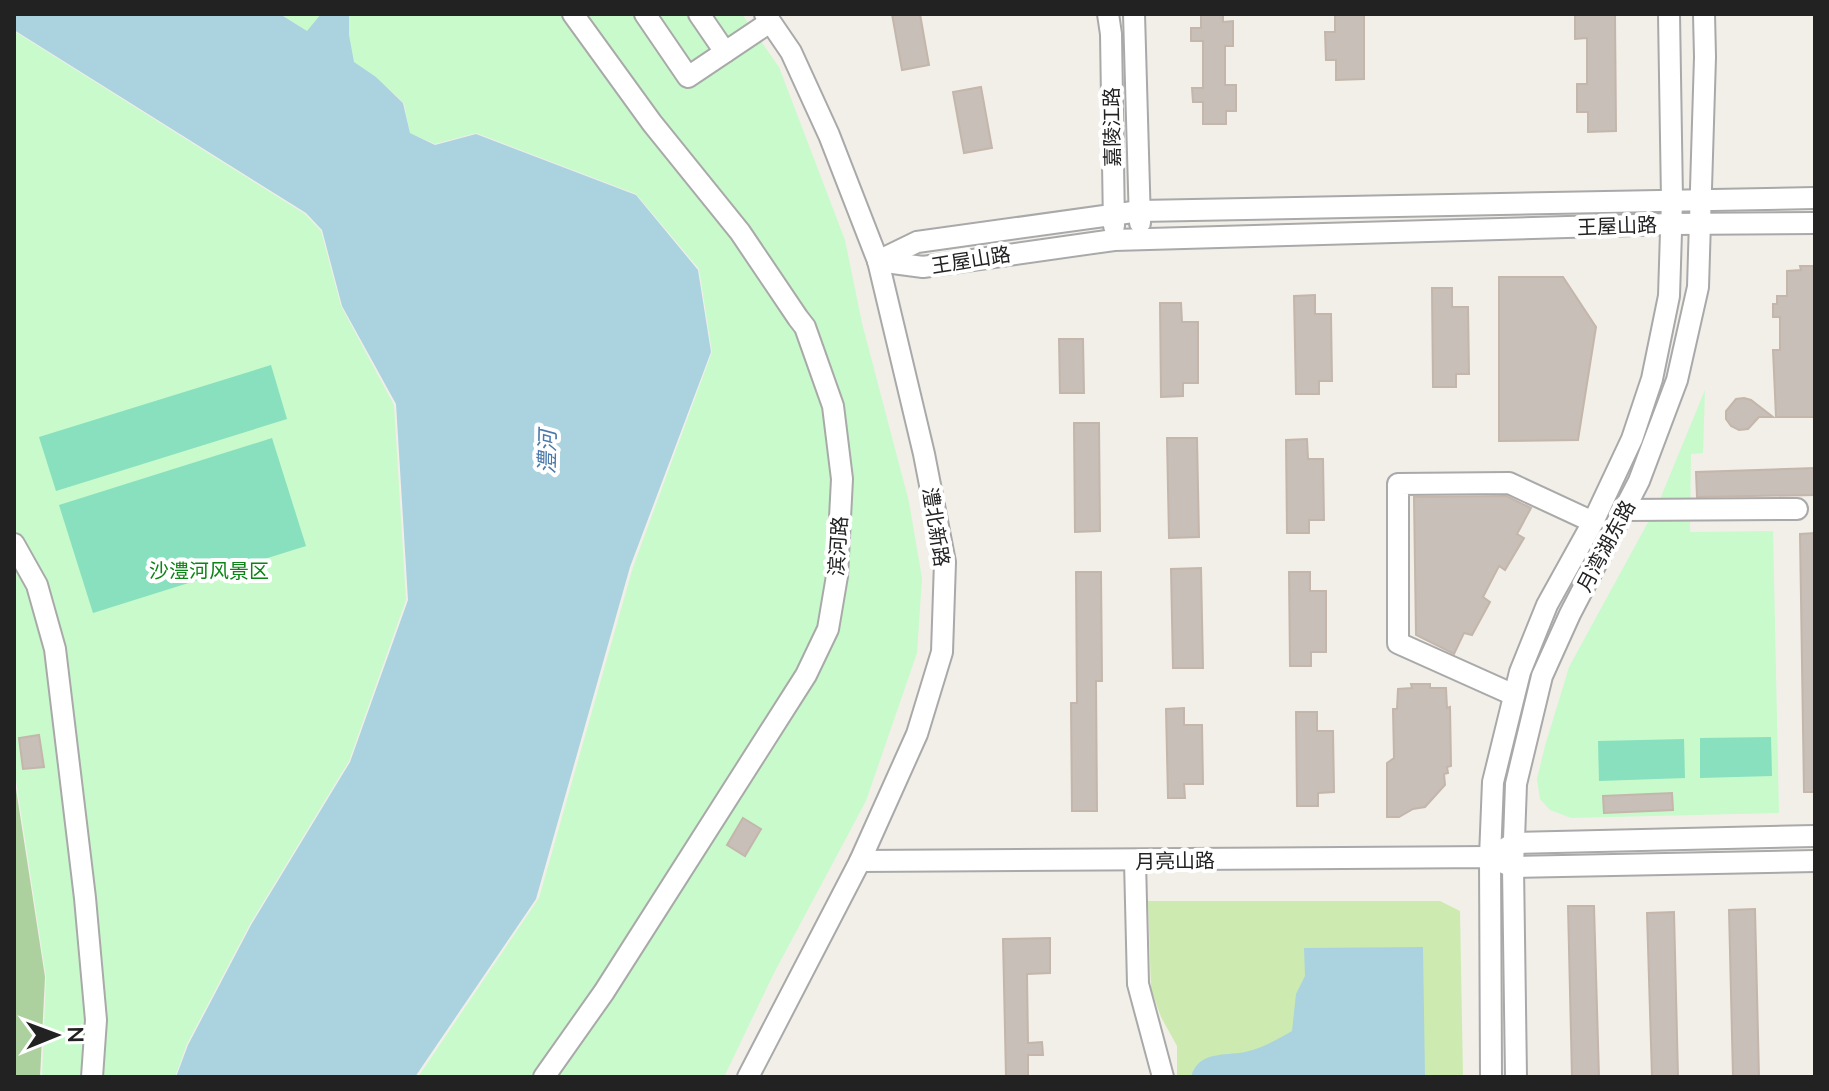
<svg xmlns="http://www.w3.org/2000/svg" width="1829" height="1091" font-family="'Nunito Sans','Noto Sans SC',sans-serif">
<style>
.grass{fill:#cdebb0}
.forest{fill:#add19e}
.park{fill:#c8facc}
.pitch{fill:#88e0be}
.water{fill:#aad3df}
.building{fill:#c7bfb8;stroke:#c4b6ab;stroke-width:2}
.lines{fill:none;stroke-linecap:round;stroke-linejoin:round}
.minor-casing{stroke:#a9a9a9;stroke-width:24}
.minor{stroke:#fff;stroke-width:20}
.labels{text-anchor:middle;stroke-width:8;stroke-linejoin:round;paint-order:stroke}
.street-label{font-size:20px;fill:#222;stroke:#fff}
.park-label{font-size:20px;fill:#0c8416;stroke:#fff}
.water-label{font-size:22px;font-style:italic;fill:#4a7aab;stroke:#fff}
</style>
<rect width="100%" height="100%" fill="#f2efe9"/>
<!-- grass -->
<polygon class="grass" points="1148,901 1440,901 1460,911 1463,1077 1177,1077 1177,1046 1161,1017 1151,989"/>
<!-- forest -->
<polygon class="forest" points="14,776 45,977 40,1077 14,1077"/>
<!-- park -->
<g class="park">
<polygon points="281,14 742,14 779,67 845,240 862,323 909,502 922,578 917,653 866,801 774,973 724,1077 418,1077 539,898 633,567 712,352 699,269 636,194 476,133 435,144 410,133 404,103 376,77"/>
<polygon points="14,31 305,214 321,231 341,306 394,405 406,600 349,761 250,924 187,1044 175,1077 42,1077 46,977 14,767"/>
<polygon points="1705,390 1703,453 1691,454 1690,532 1773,531 1779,813 1571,818 1550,810 1540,799 1537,779 1545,746 1569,667 1658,504"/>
</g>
<!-- pitch -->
<g class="pitch">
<polygon points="271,365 287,419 56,491 39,437"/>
<polygon points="272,438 306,546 93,613 59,505"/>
<polygon points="1771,737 1772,776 1700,778 1700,738"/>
<polygon points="1684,739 1685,778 1599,781 1598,741"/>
</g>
<!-- water -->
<g class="water">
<polygon points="14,14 280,14 307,31 321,14 349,14 349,35 354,62 376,77 403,103 410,133 435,145 476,134 636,195 698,270 711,352 630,567 536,899 415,1077 176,1077 188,1045 251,925 350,762 408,600 396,404 342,306 322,230 306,213 14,30"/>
<path d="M1423 947 1425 1077H1191C1198 1051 1223 1056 1245 1052 1261 1049 1278 1039 1292 1031L1296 994 1305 976 1304 948Z"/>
</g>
<!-- building -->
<g class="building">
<polygon points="892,14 920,14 929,65 902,70"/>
<polygon points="1201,14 1223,14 1223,22 1233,21 1233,46 1225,46 1225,85 1236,85 1236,111 1226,111 1226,124 1203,124 1203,102 1193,102 1192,88 1203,88 1203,41 1191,41 1191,28 1201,28"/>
<polygon points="1335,14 1364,14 1364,79 1336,80 1336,60 1326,60 1325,32 1335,32"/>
<polygon points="1575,14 1615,14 1616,131 1588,132 1588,112 1577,112 1577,84 1587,84 1587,38 1575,39"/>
<polygon points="981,87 992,148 964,153 953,92"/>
<polygon points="1800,266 1815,266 1815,417 1776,417 1773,350 1780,350 1780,317 1773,317 1773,304 1777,304 1777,296 1787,296 1787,271 1801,270"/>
<polygon points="1499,277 1563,277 1596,327 1578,440 1499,441"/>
<polygon points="1432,288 1452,288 1452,307 1468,307 1469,374 1456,374 1456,387 1433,387"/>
<polygon points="1315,295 1315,314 1331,314 1332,381 1319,381 1319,394 1296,394 1294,296"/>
<polygon points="1160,303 1181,303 1182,322 1198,322 1198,383 1183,383 1183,396 1161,397"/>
<polygon points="1059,339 1083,339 1084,393 1060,393"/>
<polygon points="1744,398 1751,400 1773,417 1759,417 1748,429 1739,430 1731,426 1726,419 1726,411 1736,399"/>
<polygon points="1074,423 1099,423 1100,531 1075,532"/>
<polygon points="1167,438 1197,438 1199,537 1169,538"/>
<polygon points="1307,439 1308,459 1323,459 1324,520 1309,520 1309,533 1287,533 1286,440"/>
<polygon points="1815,468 1815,495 1697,497 1696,472"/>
<polygon points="1506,496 1531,508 1517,534 1524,538 1505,570 1499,566 1483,597 1490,602 1472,635 1464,633 1454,654 1416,635 1414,497"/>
<polygon points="1815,533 1815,792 1804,792 1800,534"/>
<polygon points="1201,568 1203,668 1173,668 1171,569"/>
<polygon points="1076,572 1101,572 1102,681 1096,681 1097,811 1072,811 1071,703 1077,703"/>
<polygon points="1289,572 1310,572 1310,591 1326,591 1326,652 1311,652 1311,666 1290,666"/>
<polygon points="1411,684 1430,684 1430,688 1446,688 1447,708 1450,707 1451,766 1447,767 1448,773 1444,774 1445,785 1425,807 1413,809 1399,817 1387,817 1387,763 1394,758 1393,709 1397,709 1398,689 1412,688"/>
<polygon points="1184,708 1184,725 1202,725 1203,784 1184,784 1185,798 1168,798 1166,709"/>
<polygon points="1296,712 1317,712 1317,731 1333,731 1334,792 1318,793 1318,806 1297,806"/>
<polygon points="39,735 44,767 23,769 19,738"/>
<polygon points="1672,793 1673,810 1604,813 1603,796"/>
<polygon points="743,818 761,829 745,856 727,845"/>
<polygon points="1568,906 1594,906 1599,1077 1572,1077"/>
<polygon points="1755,909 1759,1077 1733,1077 1729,910"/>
<polygon points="1674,912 1678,1077 1652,1077 1647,913"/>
<polygon points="1050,938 1050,973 1027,974 1028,1043 1042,1042 1043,1055 1028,1055 1028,1077 1006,1077 1003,939"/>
</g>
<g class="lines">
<!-- minor casing -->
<g class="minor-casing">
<g id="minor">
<polyline points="645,14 688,77 770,22"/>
<polyline points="699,14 725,52"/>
<polyline points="1108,14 1111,34 1114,226"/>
<polyline points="1134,14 1140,223"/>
<polyline points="878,261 917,242 1140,211 1815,198"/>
<polyline points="878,261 923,267 1114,240 1671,224 1815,223"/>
<polyline points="1624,510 1797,509"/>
<polyline points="14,544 37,585 55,649 85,898 96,1020 92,1077"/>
<polyline points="1514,695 1398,643 1398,484 1509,483 1593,522"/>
<polyline points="1504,849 1514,843 1815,836"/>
<polyline points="860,861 1490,857 1513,867 1815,861"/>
<polyline points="1135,861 1138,984 1163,1077"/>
<polyline points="544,1077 604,992 806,675 828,629 837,576 842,479 833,406 805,327 798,318 740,232 652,123 573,14"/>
<polyline points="748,1077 860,861 917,734 942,652 945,562 924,454 878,261 829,135 791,52 765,14"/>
<polyline points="1491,1077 1490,857 1493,782 1520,672 1547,605 1593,522 1632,439 1652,379 1669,296 1672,200 1669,14"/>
<polyline points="1516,1077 1513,867 1516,784 1542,676 1570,614 1639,481 1677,380 1698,287 1705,57 1704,14"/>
</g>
</g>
<!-- minor -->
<use href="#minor" class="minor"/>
</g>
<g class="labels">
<!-- street labels -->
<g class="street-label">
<text transform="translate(1112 127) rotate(-91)" y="7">嘉陵江路</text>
<text transform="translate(1617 226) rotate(-2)" y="7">王屋山路</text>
<text transform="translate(971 260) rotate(-9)" y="7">王屋山路</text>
<text transform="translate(936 527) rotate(81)" y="7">澧北新路</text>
<text transform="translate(838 546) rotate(-86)" y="7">滨河路</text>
<text transform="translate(1606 546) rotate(-62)" y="7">月湾湖东路</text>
<text transform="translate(1175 861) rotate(-1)" y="7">月亮山路</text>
</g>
<!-- park labels -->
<g class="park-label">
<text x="209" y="578">沙澧河风景区</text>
</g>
<!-- water labels -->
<g class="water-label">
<text transform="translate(547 452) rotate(-89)" y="8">澧河</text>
</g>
</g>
<!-- border -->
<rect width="1829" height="1091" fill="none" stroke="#222222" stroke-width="32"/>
<!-- north arrow -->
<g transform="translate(56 1035) rotate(89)" stroke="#ffffff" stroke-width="6" paint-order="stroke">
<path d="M0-6L14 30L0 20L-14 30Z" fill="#222222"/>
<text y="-12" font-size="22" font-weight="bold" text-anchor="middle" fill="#222222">N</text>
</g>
</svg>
